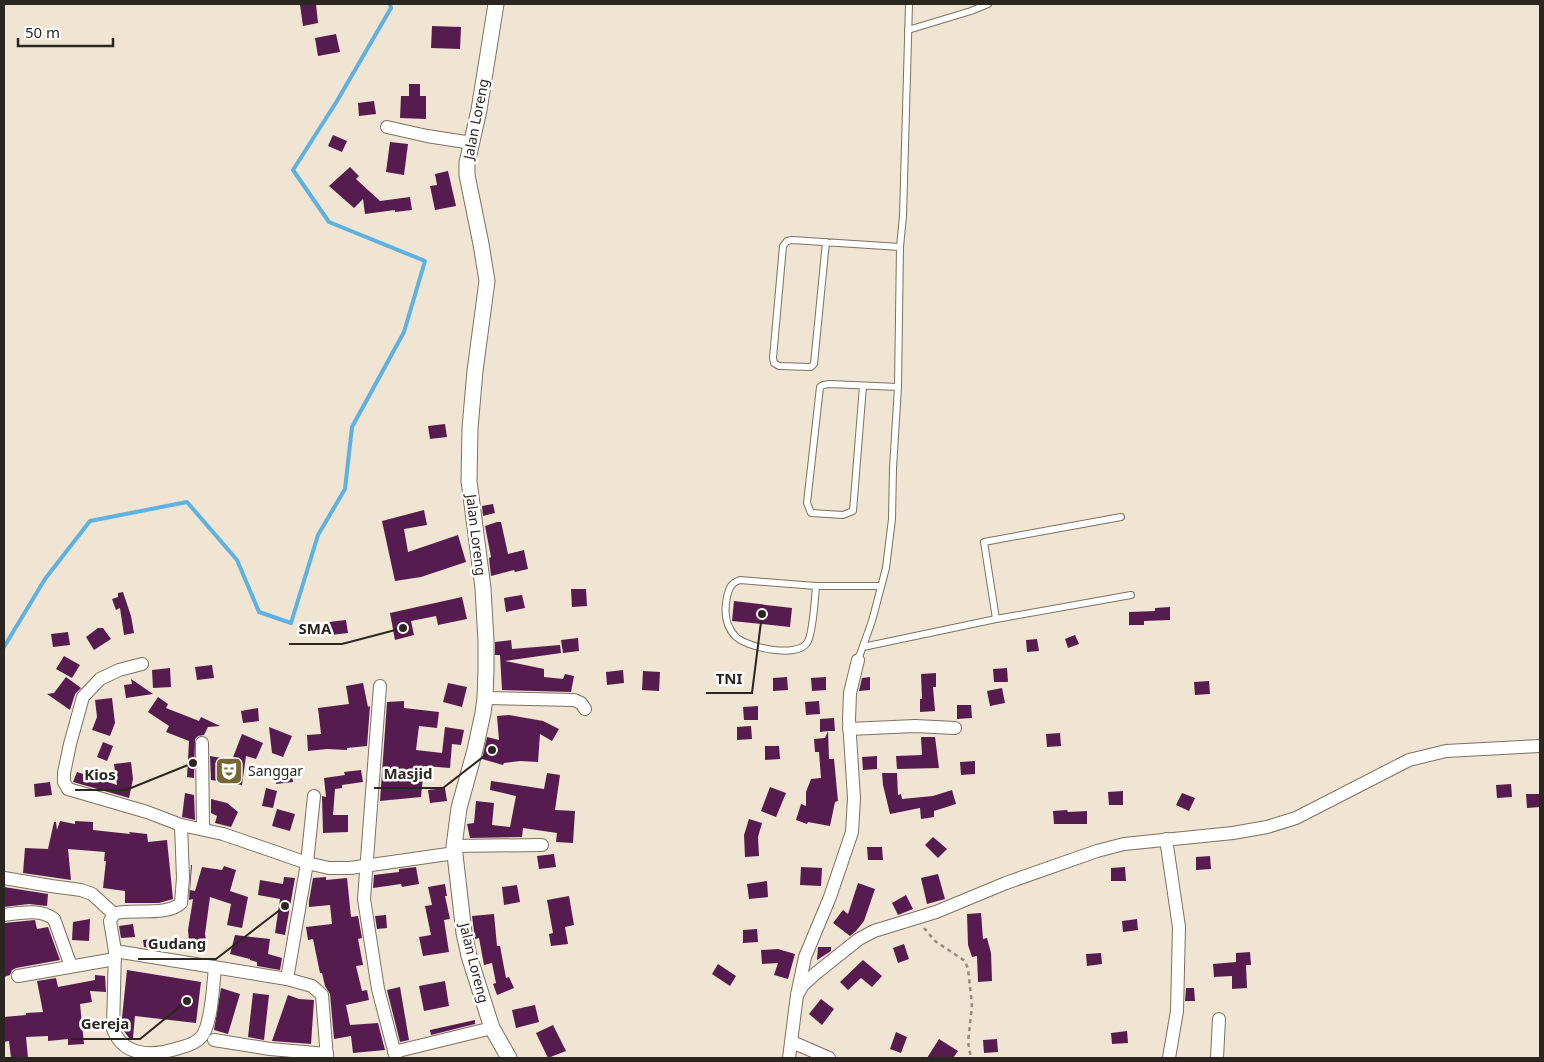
<svg xmlns="http://www.w3.org/2000/svg" width="1544" height="1062" font-family="'Noto Sans',sans-serif">
<style>
.lines{fill:none;stroke-linecap:round;stroke-linejoin:round}
.stream{stroke:#5db1e3;stroke-width:4}
.building{fill:#571c4f}
.service-casing{stroke:#7b7161;stroke-width:8}
.minor-casing{stroke:#7b7161;stroke-width:14}
.tertiary-casing{stroke:#7b7161;stroke-width:17}
.path{stroke:#938b7e;stroke-width:2.5;stroke-dasharray:4 4;stroke-linecap:butt}
.service{stroke:#fff;stroke-width:6}
.minor{stroke:#fff;stroke-width:12}
.tertiary{stroke:#fff;stroke-width:15}
.labels{text-anchor:middle;stroke-width:5;stroke-linejoin:round;paint-order:stroke}
.street-label{font-size:14px;fill:#2b2620;stroke:#fff}
.poi-label{font-size:14px;fill:#2b2620;stroke:#fff;text-anchor:start}
.leader{fill:none;stroke:#2b2620;stroke-width:2}
.callout-dot{fill:#2b2620;stroke:#fff;stroke-width:2}
.callout-label{font-size:15px;text-anchor:middle;font-weight:bold;fill:#2b2620;stroke:#fff;stroke-width:5;stroke-linejoin:round;paint-order:stroke}
</style>
<rect width="100%" height="100%" fill="#f0e4d2"/>
<g class="lines">
<!-- stream -->
<polyline class="stream" points="4,647 45,579 90,521 187,502 237,560 259,612 291,623 318,535 345,489 352,427 404,332 425,261 329,222 293,170 337,101 391,8 390,4"/>
</g>
<!-- building -->
<g class="building">
<polygon points="316,4 318,23 303,26 300,5"/>
<polygon points="432,26 461,27 460,49 431,48"/>
<polygon points="336,34 340,52 318,56 315,38"/>
<polygon points="409,84 420,84 420,96 426,96 426,119 400,118 401,96 409,96"/>
<polygon points="374,101 376,114 359,116 358,103"/>
<polygon points="333,135 347,141 342,152 328,146"/>
<polygon points="390,142 408,144 404,175 386,172"/>
<polygon points="350,167 359,176 356,179 380,201 410,197 412,210 395,212 395,210 365,214 363,199 354,208 329,186"/>
<polygon points="448,171 456,206 435,210 430,186 437,185 435,174"/>
<polygon points="445,424 447,437 430,439 428,426"/>
<polygon points="493,504 495,513 483,516 482,506"/>
<polygon points="424,510 427,525 404,529 408,552 458,535 466,562 421,577 395,581 382,521"/>
<polygon points="497,522 501,522 508,554 524,550 528,569 515,572 514,570 491,576 489,558 491,557 485,526"/>
<polygon points="571,589 586,589 587,606 572,607"/>
<polygon points="123,592 131,616 134,633 124,635 120,608 116,610 112,599 118,597 118,593"/>
<polygon points="522,595 525,608 506,612 504,598"/>
<polygon points="462,597 467,619 438,625 436,616 411,621 414,635 395,640 390,613"/>
<polygon points="734,601 792,608 790,627 732,621"/>
<polygon points="1170,607 1170,620 1144,621 1144,625 1129,625 1129,612 1155,611 1155,608"/>
<polygon points="346,620 348,633 331,635 329,622"/>
<polygon points="98,628 103,628 111,639 94,650 86,637"/>
<polygon points="68,632 70,645 53,647 51,634"/>
<polygon points="1075,635 1079,644 1068,648 1065,639"/>
<polygon points="578,638 579,651 563,653 561,640"/>
<polygon points="1037,639 1039,651 1027,652 1026,640"/>
<polygon points="511,640 512,649 560,645 561,653 505,661 544,669 544,677 563,679 565,674 574,676 571,692 502,690 500,655 495,655 495,642"/>
<polygon points="64,656 80,665 72,678 56,669"/>
<polygon points="212,665 214,678 197,680 195,667"/>
<polygon points="170,668 171,687 153,688 152,670"/>
<polygon points="1007,668 1008,682 994,682 993,669"/>
<polygon points="623,670 624,683 607,685 606,672"/>
<polygon points="643,671 660,672 659,691 642,690"/>
<polygon points="936,673 936,687 933,687 935,711 920,712 920,699 922,699 921,674"/>
<polygon points="66,677 81,688 75,694 70,710 47,694 54,693"/>
<polygon points="787,677 788,690 773,691 773,678"/>
<polygon points="826,677 826,690 812,691 811,678"/>
<polygon points="870,677 870,690 859,691 862,678"/>
<polygon points="131,679 137,683 153,694 126,698 124,685 132,684"/>
<polygon points="1209,681 1210,694 1195,695 1194,682"/>
<polygon points="363,683 368,707 370,706 367,746 347,748 347,750 327,749 308,751 307,735 321,734 318,708 349,704 346,686"/>
<polygon points="448,683 467,687 462,707 443,702"/>
<polygon points="1002,688 1005,703 990,706 987,691"/>
<polygon points="158,697 168,704 166,708 199,721 201,717 220,726 208,727 204,735 198,736 195,739 194,778 187,777 189,741 166,732 169,726 148,712"/>
<polygon points="112,698 115,723 110,736 92,730 97,717 95,700"/>
<polygon points="404,701 404,708 439,712 437,728 419,726 416,750 442,753 445,727 464,730 461,745 452,744 450,768 424,766 421,797 380,801 387,702"/>
<polygon points="819,701 820,714 806,715 805,702"/>
<polygon points="957,705 971,705 972,718 957,719"/>
<polygon points="758,706 758,720 744,720 743,707"/>
<polygon points="258,708 259,721 243,723 241,711"/>
<polygon points="509,715 543,721 559,729 552,741 540,734 538,762 520,761 504,763 503,765 482,759 487,737 499,740 497,716"/>
<polygon points="834,718 835,731 828,731 829,759 834,759 838,801 835,802 830,826 808,822 807,824 796,820 801,804 806,806 806,792 811,779 821,778 819,752 815,752 814,739 825,738 828,731 820,732 820,719"/>
<polygon points="751,726 752,739 737,740 737,727"/>
<polygon points="269,727 292,736 283,757 272,753"/>
<polygon points="1060,733 1061,746 1047,747 1046,734"/>
<polygon points="242,734 263,743 256,759 246,756 242,785 211,780 210,756 232,760"/>
<polygon points="921,737 935,737 939,768 897,769 896,756 922,755"/>
<polygon points="103,742 113,746 107,761 97,757"/>
<polygon points="765,746 779,746 780,759 765,760"/>
<polygon points="877,756 877,769 863,770 862,757"/>
<polygon points="975,761 975,774 961,775 960,762"/>
<polygon points="131,762 133,779 129,798 73,782 77,772 117,785 114,764"/>
<polygon points="291,769 293,782 276,784 274,771"/>
<polygon points="361,770 363,782 342,785 342,788 335,789 333,815 348,815 348,832 323,833 322,796 326,797 324,778 345,775 344,772"/>
<polygon points="547,773 560,775 555,810 575,811 573,843 556,842 557,833 523,828 522,837 470,838 467,824 474,823 476,801 494,803 492,825 510,827 516,796 490,790 491,781 544,789"/>
<polygon points="882,773 897,773 898,795 901,794 902,799 933,796 952,790 956,804 934,811 934,817 921,819 920,808 890,814 883,785"/>
<polygon points="50,782 52,795 35,797 34,784"/>
<polygon points="1511,784 1512,797 1497,798 1496,785"/>
<polygon points="770,787 786,793 776,817 761,811"/>
<polygon points="266,788 277,791 273,808 262,806"/>
<polygon points="445,788 447,801 430,803 428,790"/>
<polygon points="1123,791 1123,805 1109,805 1108,792"/>
<polygon points="185,793 194,795 195,820 182,817"/>
<polygon points="1182,793 1195,798 1189,811 1176,805"/>
<polygon points="1526,794 1540,794 1540,807 1527,808"/>
<polygon points="211,799 227,803 238,812 231,827 215,823 217,816 211,813"/>
<polygon points="277,809 295,814 290,831 272,826"/>
<polygon points="1067,810 1068,812 1087,811 1087,824 1054,824 1053,811"/>
<polygon points="749,819 762,823 758,837 759,856 745,857 744,835"/>
<polygon points="60,821 75,824 75,821 93,822 93,830 130,834 129,832 147,834 148,842 167,840 173,899 159,903 125,903 125,891 103,888 106,861 104,861 105,852 68,849 71,880 23,873 25,848 48,849 54,822 56,822 57,830"/>
<polygon points="933,837 947,849 938,858 925,845"/>
<polygon points="867,847 882,847 883,860 868,860"/>
<polygon points="554,854 556,867 539,869 537,856"/>
<polygon points="1210,856 1211,869 1196,870 1196,857"/>
<polygon points="191,865 192,865 190,890 195,891 202,867 222,870 224,866 236,870 230,891 248,897 242,928 227,925 231,904 210,897 205,934 206,940 189,943 188,930 193,899 189,900"/>
<polygon points="416,867 419,884 402,887 401,884 373,888 374,875 399,872 399,869"/>
<polygon points="801,867 822,868 821,886 800,885"/>
<polygon points="1125,867 1126,881 1111,881 1111,868"/>
<polygon points="938,874 945,899 927,904 921,878"/>
<polygon points="284,877 295,878 285,935 275,933 280,899 258,895 260,880 283,884"/>
<polygon points="326,877 326,880 347,878 351,917 358,916 362,938 358,939 363,965 356,966 362,991 367,990 369,1000 346,1005 350,1025 378,1023 385,1050 353,1053 351,1036 334,1039 330,994 325,986 322,973 320,973 313,939 308,940 306,927 332,924 330,905 309,907 309,901 313,878"/>
<polygon points="767,881 768,897 749,899 747,884"/>
<polygon points="858,883 875,889 864,921 856,931 850,936 833,923 843,910 848,914"/>
<polygon points="445,884 447,896 445,896 450,919 444,920 449,952 423,956 419,937 431,935 425,906 432,905 428,887"/>
<polygon points="517,885 520,902 504,905 502,887"/>
<polygon points="4,887 48,894 47,906 29,904 4,907"/>
<polygon points="906,895 913,909 898,915 892,903"/>
<polygon points="569,896 574,925 565,927 568,944 551,946 549,934 553,933 547,900"/>
<polygon points="981,913 983,939 987,938 991,953 992,981 978,982 977,956 972,957 968,945 967,914"/>
<polygon points="494,914 497,946 500,946 506,978 509,977 514,988 497,995 493,984 496,983 492,963 484,965 479,938 475,939 472,916"/>
<polygon points="386,915 387,928 377,929 375,916"/>
<polygon points="90,919 89,941 72,940 73,922"/>
<polygon points="1137,919 1138,930 1123,932 1122,921"/>
<polygon points="35,920 37,929 48,927 60,960 16,968 12,970 10,975 4,977 4,923"/>
<polygon points="133,924 135,937 121,938 119,926"/>
<polygon points="757,929 758,942 743,943 743,930"/>
<polygon points="235,935 270,939 268,954 282,958 280,970 257,966 257,962 250,960 250,959 230,954"/>
<polygon points="160,938 161,950 144,947 143,940"/>
<polygon points="904,944 909,959 898,963 893,948"/>
<polygon points="818,947 831,947 831,951 817,960"/>
<polygon points="778,949 795,954 788,979 774,975 778,963 762,964 761,950"/>
<polygon points="1250,952 1251,965 1246,965 1247,988 1232,989 1232,976 1214,977 1213,964 1236,962 1236,953"/>
<polygon points="1101,953 1102,964 1087,966 1086,954"/>
<polygon points="863,960 882,976 872,987 861,978 848,990 840,982"/>
<polygon points="718,964 736,976 730,986 712,974"/>
<polygon points="127,970 201,982 196,1023 135,1016 133,1038 129,1038 121,1027"/>
<polygon points="95,975 105,976 106,992 90,991 92,1002 80,1004 84,1044 68,1045 68,1039 48,1041 48,1036 26,1037 28,1058 11,1058 9,1041 4,1042 4,1017 26,1015 26,1013 43,1012 37,981 56,978 58,987 95,980"/>
<polygon points="445,981 449,1006 424,1011 419,986"/>
<polygon points="400,987 409,1040 400,1042 387,990"/>
<polygon points="221,988 240,994 228,1034 214,1030"/>
<polygon points="1186,988 1194,988 1195,1001 1185,1001"/>
<polygon points="253,993 269,995 264,1040 248,1037"/>
<polygon points="288,995 299,999 314,1000 311,1044 272,1041"/>
<polygon points="821,999 834,1009 822,1025 809,1014"/>
<polygon points="535,1005 539,1022 516,1028 512,1010"/>
<polygon points="475,1020 475,1024 431,1035 430,1030"/>
<polygon points="553,1025 566,1051 548,1058 536,1033"/>
<polygon points="1127,1031 1128,1043 1112,1044 1111,1033"/>
<polygon points="896,1032 907,1037 901,1053 890,1049"/>
<polygon points="939,1039 958,1051 953,1058 927,1058"/>
<polygon points="997,1039 998,1052 984,1053 983,1040"/>
</g>
<g class="lines">
<!-- service casing -->
<g class="service-casing">
<g id="service">
<polyline points="908,30 971,11 988,4"/>
<polyline points="826,242 814,364 811,367 779,366 774,363 773,358 783,246 787,241 792,240 900,247"/>
<polyline points="863,386 853,511 843,515 811,513 807,503 820,387 823,385 830,384 898,387"/>
<path d="M816 586C815 598 813 634 807 643 796 658 747 648 735 636 725 625 724 611 727 597 729 588 731 583 740 580L816 586H881"/>
<polyline points="996,619 984,542 1121,517"/>
<polyline points="863,647 996,619 1131,595"/>
<polyline points="858,660 872,621 886,568 892,519 893,468 898,387 900,247 903,216 909,4"/>
</g>
</g>
<!-- minor casing -->
<g class="minor-casing">
<g id="minor">
<polyline points="387,127 427,136 472,143"/>
<polyline points="142,664 119,670 100,679 83,697 70,744 64,773 64,782 68,789 147,812 181,825 223,834 307,863 329,868 350,868 455,853"/>
<polyline points="380,686 364,899 378,989 396,1058"/>
<polyline points="485,698 574,700 581,703 585,709"/>
<polyline points="849,729 915,726 955,728"/>
<polyline points="202,743 203,828"/>
<polyline points="314,796 307,863 287,979 312,986 322,995 327,1058"/>
<path d="M181 825 183 878 181 903C168 916 135 909 116 913L114 914 110 921 115 951 113 1029C124 1058 154 1056 179 1048 187 1046 197 1043 202 1036 212 1023 213 984 215 968"/>
<polyline points="1166,839 1179,927 1177,1011 1169,1058"/>
<polyline points="454,846 542,845"/>
<polyline points="4,878 51,886 81,890 92,894 114,914"/>
<path d="M4 915C20 913 40 908 54 919L71 966"/>
<polyline points="115,951 287,979"/>
<polyline points="18,976 115,959"/>
<polyline points="797,995 803,985 815,974 859,939 874,931 936,912 1006,883 1097,851 1124,844 1233,833 1267,827 1296,818 1409,760 1446,751 1540,746"/>
<polyline points="214,1040 270,1049 327,1054"/>
<polyline points="792,1042 829,1058"/>
<polyline points="394,1052 492,1028"/>
<polyline points="789,1058 797,995 805,957 830,897 852,832 854,798 849,720 850,693 858,660"/>
<polyline points="1217,1058 1219,1019"/>
</g>
</g>
<!-- tertiary casing -->
<g class="tertiary-casing">
<polyline id="tertiary" points="496,4 479,110 467,163 467,175 481,244 487,281 475,371 470,428 469,481 483,588 486,641 486,670 485,698 483,713 475,750 459,808 454,846 464,933 469,956 492,1028 509,1058"/>
</g>
<!-- path -->
<polyline class="path" points="924,928 935,941 965,961 968,969 972,1005 968,1042 971,1058"/>
<!-- service -->
<use href="#service" class="service"/>
<!-- minor -->
<use href="#minor" class="minor"/>
<!-- tertiary -->
<use href="#tertiary" class="tertiary"/>
</g>
<!-- icons -->
<defs>
<g id="theatre-square" transform="scale(1.4375)"><rect x="-9" y="-9" width="18" height="18" rx="4" fill="#766634" stroke="#fff"/><path d="M-5-5.5Q0-4 5-5.5V0Q5 5 0 6Q-5 5-5 0ZM-3.3-2.5H-1v1.5H-3.3ZM1-2.5H3.3v1.5H1ZM-2.8 1Q0 5.5 2.8 1Z" fill="#fff"/></g>
</defs>
<g fill-rule="evenodd">
<use href="#theatre-square" x="229" y="771"/>
</g>
<g class="labels">
<!-- street labels -->
<g class="street-label">
<text transform="translate(476 119) rotate(-79)" y="5">Jalan Loreng</text>
<text transform="translate(476 535) rotate(83)" y="5">Jalan Loreng</text>
<text transform="translate(474 963) rotate(76)" y="5">Jalan Loreng</text>
</g>
<!-- poi labels -->
<g class="poi-label">
<text x="248" y="776">Sanggar</text>
</g>
</g>
<!-- callouts -->
<path class="leader" d="M403 628L342 644H289M762 614L752 693H706M492 750L443 788H374M193 763L126 790H75M285 906L216 959H138M187 1001L140 1039H71"/>
<g class="callout-dot">
<circle cx="403" cy="628" r="5"/>
<circle cx="762" cy="614" r="5"/>
<circle cx="492" cy="750" r="5"/>
<circle cx="193" cy="763" r="5"/>
<circle cx="285" cy="906" r="5"/>
<circle cx="187" cy="1001" r="5"/>
</g>
<g class="callout-label">
<text x="315" y="634">SMA</text>
<text x="729" y="684">TNI</text>
<text x="408" y="779">Masjid</text>
<text x="100" y="780">Kios</text>
<text x="177" y="949">Gudang</text>
<text x="105" y="1029">Gereja</text>
</g>
<!-- border -->
<rect width="1544" height="1062" fill="none" stroke="#2b2620" stroke-width="10"/>
<!-- scale -->
<path d="M18 38v8h95v-8" fill="none" stroke="#2b2620" stroke-width="2.5"/>
<text x="25" y="38" font-size="15" fill="#2b2620" stroke="#ffffff" stroke-width="4" paint-order="stroke">50 m</text>
</svg>
